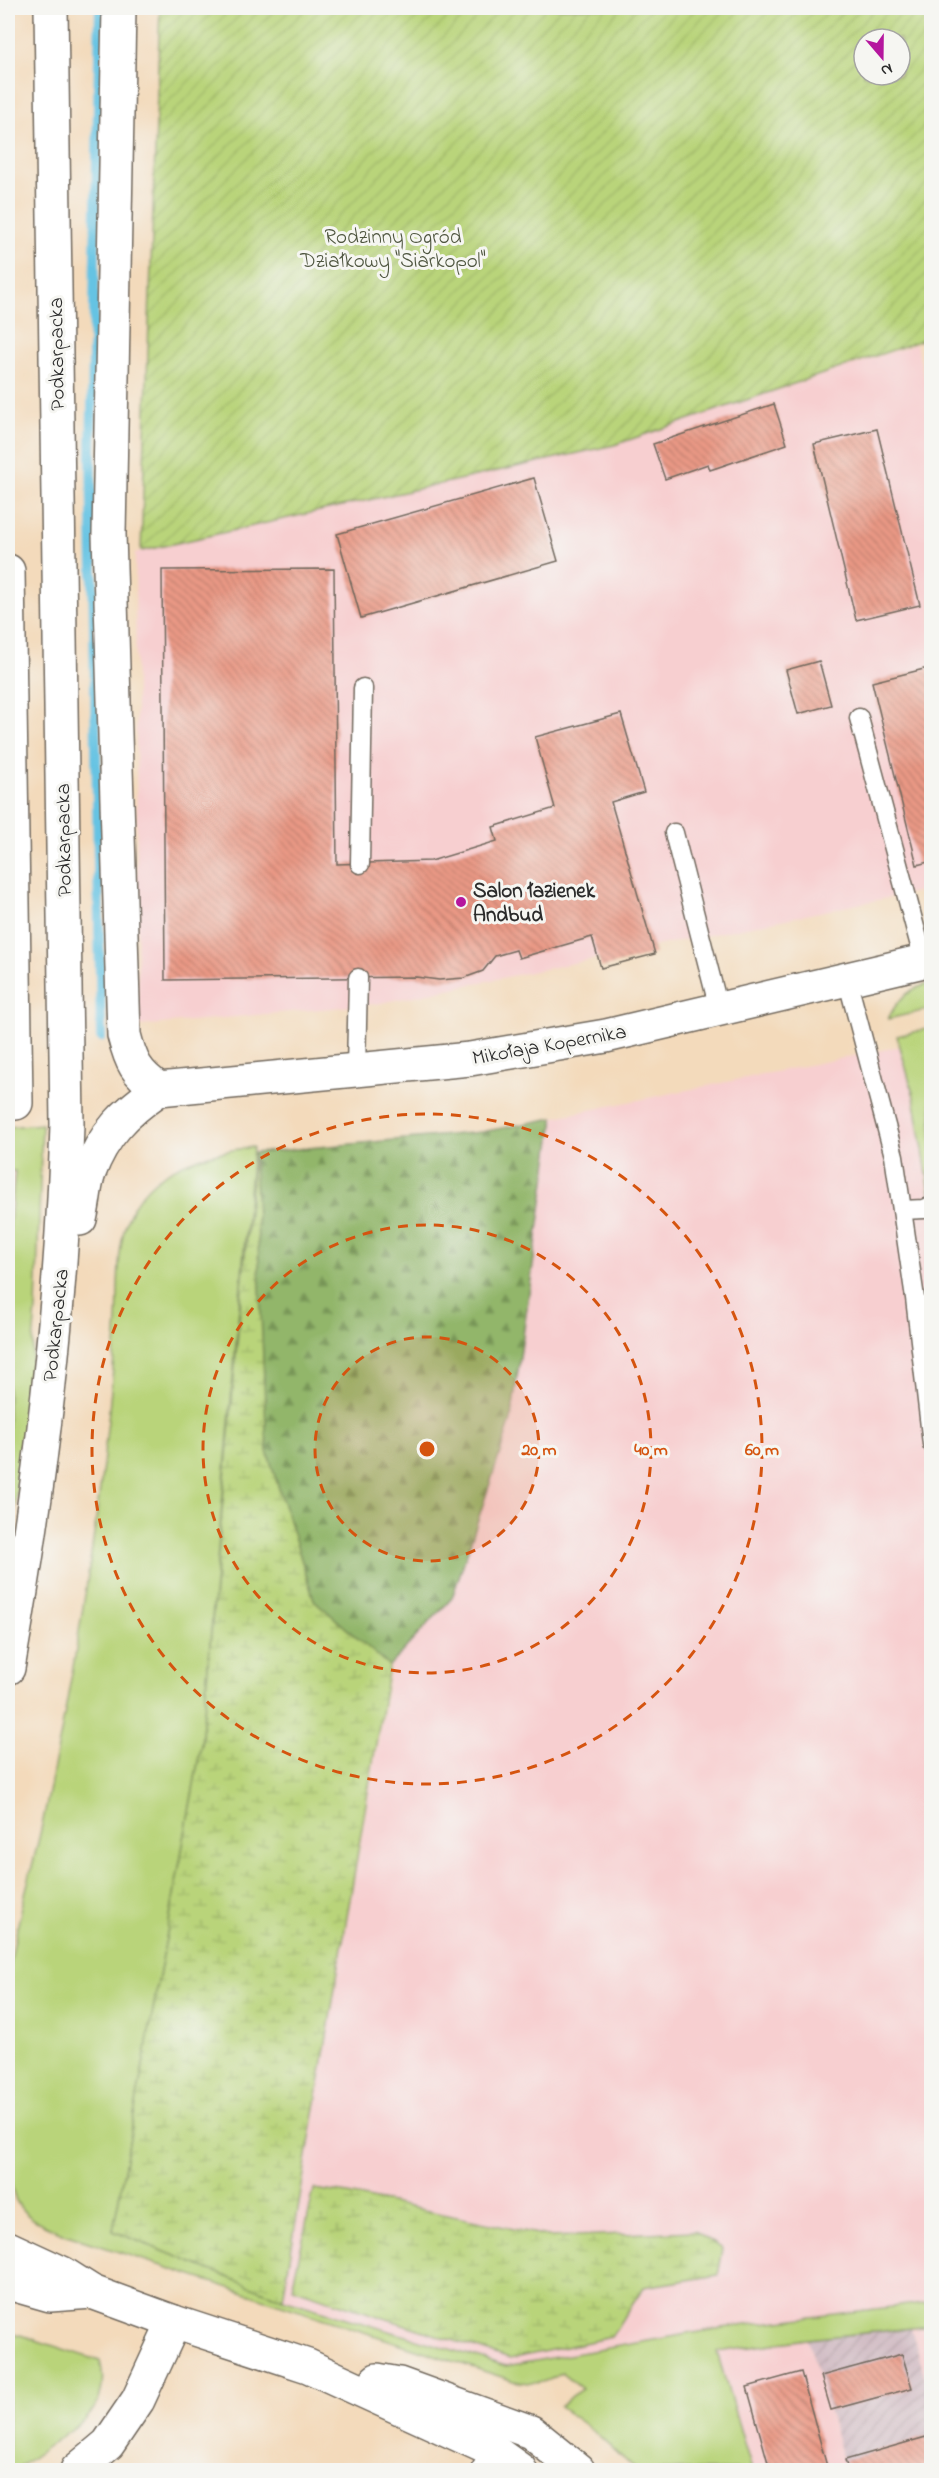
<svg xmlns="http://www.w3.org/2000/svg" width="939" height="2478" font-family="'Indie Flower',sans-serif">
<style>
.built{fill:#f7cfd0}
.industrial{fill:url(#industrial-furrows)}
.grass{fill:#b9d47a;stroke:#728052;stroke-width:1.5}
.forest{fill:url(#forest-firs);stroke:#5e704a;stroke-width:1.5}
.wetland{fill:url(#wetland-marsh);stroke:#728052;stroke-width:1.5}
.garden{fill:url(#garden-furrows);stroke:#728052;stroke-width:1.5;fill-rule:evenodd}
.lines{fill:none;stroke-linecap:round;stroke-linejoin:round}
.stream{stroke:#65c3e3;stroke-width:10}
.building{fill:url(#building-back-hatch)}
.service-casing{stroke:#71685d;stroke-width:21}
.minor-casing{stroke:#71685d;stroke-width:36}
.secondary-casing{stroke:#71685d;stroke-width:36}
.service{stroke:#fff;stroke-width:18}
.minor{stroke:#fff;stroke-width:33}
.secondary{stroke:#fff;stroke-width:33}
.ring{fill:none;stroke:#d5540f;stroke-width:3;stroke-dasharray:10 8}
.poi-dot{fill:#b5179e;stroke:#f6f6f2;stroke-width:2}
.labels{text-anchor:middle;stroke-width:6;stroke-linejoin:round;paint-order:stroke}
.park-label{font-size:21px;fill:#4e553f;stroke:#f6f6f2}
.street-label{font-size:21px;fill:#2b2b2b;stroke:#f6f6f2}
.poi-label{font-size:21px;font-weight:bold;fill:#2b2b2b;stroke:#f6f6f2;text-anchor:start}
.centre{fill:#d5540f;stroke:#f6f6f2;stroke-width:3}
.ring-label{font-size:18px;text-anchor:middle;font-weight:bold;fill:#d5540f;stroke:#f6f6f2;stroke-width:6;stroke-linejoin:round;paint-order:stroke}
</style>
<defs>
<pattern id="industrial-furrows" width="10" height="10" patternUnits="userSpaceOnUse" patternTransform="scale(1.5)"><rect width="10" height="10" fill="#d2bdc5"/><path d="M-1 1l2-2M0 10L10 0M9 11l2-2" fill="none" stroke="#b4a3a9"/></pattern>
<pattern id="forest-firs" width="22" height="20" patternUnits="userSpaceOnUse" patternTransform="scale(1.5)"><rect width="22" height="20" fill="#92b66a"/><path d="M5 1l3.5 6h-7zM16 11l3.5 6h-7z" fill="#779457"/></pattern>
<pattern id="wetland-marsh" width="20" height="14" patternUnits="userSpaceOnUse" patternTransform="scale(1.5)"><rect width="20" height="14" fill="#b9d47a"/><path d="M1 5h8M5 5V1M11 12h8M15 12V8" fill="none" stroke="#9fb66a"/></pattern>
<pattern id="garden-furrows" width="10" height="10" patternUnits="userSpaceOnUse" patternTransform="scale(1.5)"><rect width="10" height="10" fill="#b9d47a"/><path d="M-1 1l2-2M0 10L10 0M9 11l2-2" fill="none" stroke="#9fb66a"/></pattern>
<pattern id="building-back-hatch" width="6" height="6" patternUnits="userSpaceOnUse" patternTransform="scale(1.5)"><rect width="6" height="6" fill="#ea9985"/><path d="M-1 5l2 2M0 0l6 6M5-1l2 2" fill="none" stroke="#be7d6d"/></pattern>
</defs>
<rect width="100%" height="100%" fill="#f6f6f2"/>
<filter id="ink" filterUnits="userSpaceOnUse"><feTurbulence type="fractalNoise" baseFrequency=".0167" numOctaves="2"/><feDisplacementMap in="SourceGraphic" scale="12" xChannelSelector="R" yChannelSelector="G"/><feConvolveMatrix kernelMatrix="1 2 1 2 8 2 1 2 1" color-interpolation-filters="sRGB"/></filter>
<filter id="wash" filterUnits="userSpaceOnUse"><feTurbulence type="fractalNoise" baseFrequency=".008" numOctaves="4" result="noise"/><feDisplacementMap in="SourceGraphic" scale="24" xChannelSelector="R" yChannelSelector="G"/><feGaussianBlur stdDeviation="1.35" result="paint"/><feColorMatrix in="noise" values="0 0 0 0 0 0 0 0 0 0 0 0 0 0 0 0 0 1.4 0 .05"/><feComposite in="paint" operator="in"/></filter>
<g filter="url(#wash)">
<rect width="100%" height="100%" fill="#f3dabb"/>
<!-- built -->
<g class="built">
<polygon points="916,344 932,408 931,889 376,1004 138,1026 135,553 614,445"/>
<polygon points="931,1040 931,2302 722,2328 506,2366 283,2299 482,1132"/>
<polygon points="15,1170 8,1243 8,1171"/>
<polygon points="931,2326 931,2399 911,2328"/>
<polygon points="808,2339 846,2470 752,2470 717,2352"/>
</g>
<!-- industrial -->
<polygon class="industrial" points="911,2328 931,2399 931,2470 846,2470 808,2339"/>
<!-- grass -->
<g class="grass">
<path d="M931 983V1009L888 1019C898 998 909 989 931 983Z"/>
<polygon points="931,1028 932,1192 930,1192 914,1097 897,1036"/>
<polygon points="42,1124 36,1309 28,1402 8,1561 8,1243 15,1171 8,1171 8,1127"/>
<path d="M253 1147 201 1746 113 2231 283 2299 506 2366 722 2328 931 2302V2326L808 2339 717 2352 752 2470H636L595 2432 560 2407 571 2396 582 2389 562 2373C543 2384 537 2385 514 2381L67 2235C45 2225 20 2219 13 2192 4 2159 8 2123 8 2089 8 2055 4 2019 8 1986 13 1931 30 1879 42 1825 64 1724 82 1623 96 1520 105 1454 112 1387 117 1321 119 1288 116 1249 128 1218 149 1167 203 1153 253 1147Z"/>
<path d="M8 2331 100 2361C106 2383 101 2403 86 2419L15 2470H8Z"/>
</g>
<!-- forest -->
<polygon class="forest" points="554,1118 511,1420 452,1598 389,1666 314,1600 267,1451 254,1153 482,1132"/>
<!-- wetland -->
<g class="wetland">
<polygon points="254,1153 267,1451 314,1600 389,1666 283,2299 113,2231 201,1746"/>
<polygon points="314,2189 348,2194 552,2237 695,2231 723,2249 718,2275 644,2287 611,2337 510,2359 292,2288"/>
</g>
<!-- garden -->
<path class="garden" d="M160 8H931V337L614 445 141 551ZM864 39H900V75H864Z"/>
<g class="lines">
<!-- stream -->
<polyline class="stream" points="100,8 91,456 101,1037"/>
</g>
<g id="blocks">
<!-- building -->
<g class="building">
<polygon points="774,404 787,444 710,470 708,464 665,479 653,444"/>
<polygon points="877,429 920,605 856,620 814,444"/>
<polygon points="534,478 558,561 361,618 337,534"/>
<polygon points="334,569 337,864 431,861 497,841 493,827 555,808 535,737 621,714 644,792 611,802 655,954 601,968 592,937 519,958 516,950 495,956 483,971 464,978 439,980 416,977 165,980 162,570"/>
<polygon points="819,661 831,705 798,714 786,670"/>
<polygon points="932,667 932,861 917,865 872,682"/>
<polygon points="902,2354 912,2388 831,2410 821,2376"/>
<polygon points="801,2372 828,2470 770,2470 747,2387"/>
<polygon points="926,2437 932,2458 932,2470 848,2470 845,2460"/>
</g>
</g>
</g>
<g filter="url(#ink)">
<use href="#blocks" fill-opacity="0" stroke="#71685d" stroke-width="1.5"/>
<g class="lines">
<!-- service casing -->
<g class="service-casing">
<g id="service">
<polyline points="859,718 924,961"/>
<polyline points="674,833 719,1009"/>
<polyline points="360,864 363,688"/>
<polyline points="847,979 894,1156 915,1298 932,1444"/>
<polyline points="356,1070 358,978"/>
<polyline points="902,1210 924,1209 932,1206"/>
<polyline points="480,2470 496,2444"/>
</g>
</g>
<!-- minor casing -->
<g class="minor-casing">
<g id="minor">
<path d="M119 8 109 534 124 1035C131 1062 136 1073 159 1089L470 1059 606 1036 932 959"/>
<polyline points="8,571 16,1103 8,1104"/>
<polyline points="77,2470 108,2444 138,2400 174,2322"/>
</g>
</g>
<!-- secondary casing -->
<g class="secondary-casing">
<g id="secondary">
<path d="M80 1219C84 1204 84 1187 89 1173 103 1134 126 1112 159 1089"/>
<path d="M8 1668C40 1488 62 1307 67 1124L51 8"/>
<polyline points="8,2248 62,2273 92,2292 174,2322 308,2366 492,2450 520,2470"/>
<polyline points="8,2283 50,2295 92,2292"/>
<polyline points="377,2380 399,2384 531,2432 578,2470"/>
</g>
</g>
<!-- service -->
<use href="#service" class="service"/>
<!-- minor -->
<use href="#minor" class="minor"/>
<!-- secondary -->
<use href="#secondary" class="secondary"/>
</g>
</g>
<!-- distance rings -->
<circle cx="427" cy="1449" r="112" fill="#d5540f" fill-opacity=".12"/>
<g class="ring">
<circle cx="427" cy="1449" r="112"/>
<circle cx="427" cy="1449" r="224"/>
<circle cx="427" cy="1449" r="335"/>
</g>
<!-- markers -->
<circle class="poi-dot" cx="461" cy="902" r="6"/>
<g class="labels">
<!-- park labels -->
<g class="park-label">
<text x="393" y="243">Rodzinny Ogród<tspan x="393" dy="24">Działkowy "Siarkopol"</tspan></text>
</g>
<!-- street labels -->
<g class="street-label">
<text transform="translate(56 354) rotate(-91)" y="7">Podkarpacka</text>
<text transform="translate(63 840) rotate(-91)" y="7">Podkarpacka</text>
<text transform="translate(549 1044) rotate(-10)" y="7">Mikołaja Kopernika</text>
<text transform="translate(55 1325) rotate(-84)" y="7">Podkarpacka</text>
</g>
<!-- poi labels -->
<g class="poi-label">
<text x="473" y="897">Salon łazienek<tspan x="473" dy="24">Andbud</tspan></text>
</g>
</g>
<circle cx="427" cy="1449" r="9" class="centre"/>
<g class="ring-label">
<text x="539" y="1455">20 m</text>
<text x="651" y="1455">40 m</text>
<text x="762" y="1455">60 m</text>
</g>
<!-- margin -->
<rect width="939" height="2478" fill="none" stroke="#f6f6f2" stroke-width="30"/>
<!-- north arrow -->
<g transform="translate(882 57) rotate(160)"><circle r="28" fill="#f6f6f2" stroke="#a5a5a2" stroke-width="1.5"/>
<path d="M0-4.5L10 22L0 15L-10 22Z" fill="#b5179e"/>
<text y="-9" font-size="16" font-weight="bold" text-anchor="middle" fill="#2b2b2b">N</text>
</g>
</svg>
